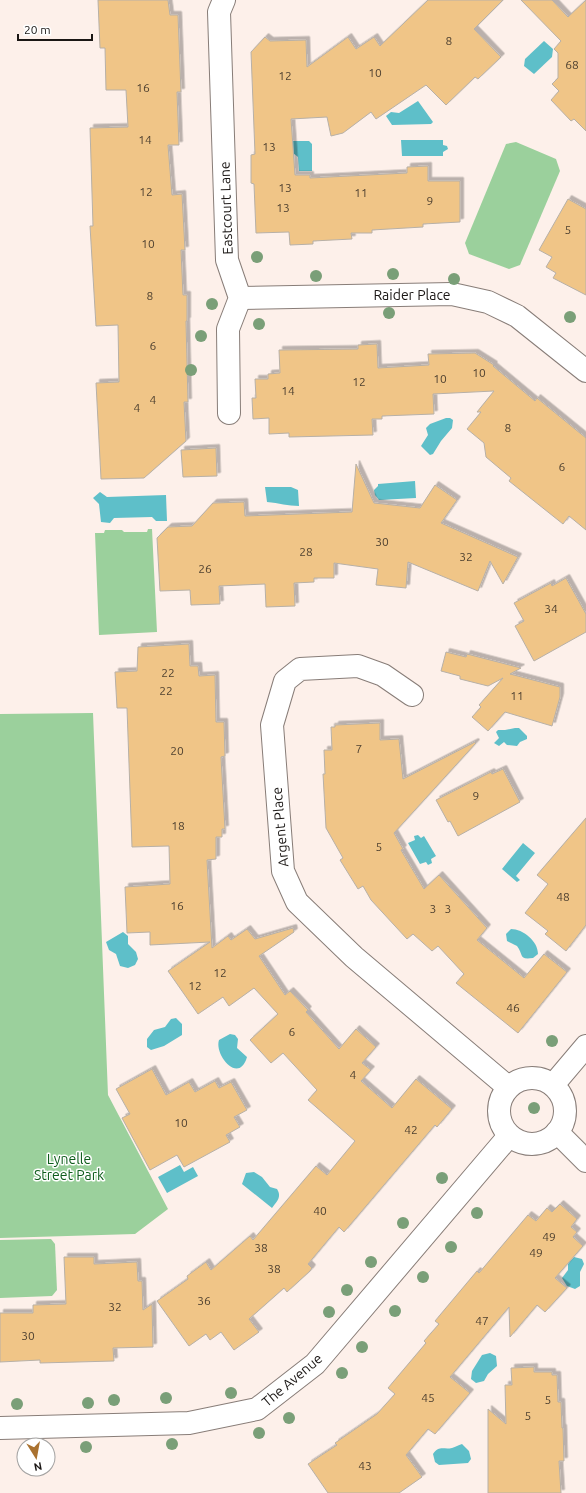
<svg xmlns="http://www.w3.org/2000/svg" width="586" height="1493" font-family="Ubuntu,sans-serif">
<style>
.green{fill:#9bd09c}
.water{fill:#5ebfc9}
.building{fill:#f0c587;stroke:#b7b0a7;filter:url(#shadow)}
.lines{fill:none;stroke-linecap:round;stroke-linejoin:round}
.minor-casing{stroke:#887d78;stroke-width:24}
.minor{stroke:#fff;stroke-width:22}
.tree{fill:#7a9f78}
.labels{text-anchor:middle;stroke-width:3;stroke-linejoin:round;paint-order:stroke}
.number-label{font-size:12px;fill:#504231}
.street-label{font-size:14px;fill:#1a1614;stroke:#fff}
.park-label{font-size:14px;fill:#0e5c1b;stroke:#fff}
</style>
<defs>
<filter id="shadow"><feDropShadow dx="3.5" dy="-3.5" stdDeviation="0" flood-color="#0004"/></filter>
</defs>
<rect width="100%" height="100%" fill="#fdf0ea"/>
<!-- green -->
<g class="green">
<polygon points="516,142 556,159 560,171 520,265 509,269 469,254 465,243 506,144"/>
<polygon points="148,529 152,529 157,632 99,635 95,533 104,533 105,530 122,530 124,532 147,532"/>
<polygon points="93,713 108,1095 168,1209 135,1234 0,1238 0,714"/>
<polygon points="51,1239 55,1244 57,1290 52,1296 0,1298 0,1240"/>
</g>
<!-- water -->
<g class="water">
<polygon points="544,41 553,49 552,57 534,74 524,66 525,59"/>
<polygon points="418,101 433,122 431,124 392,125 386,116 391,112 399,113"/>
<polygon points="401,140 443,140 443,145 447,146 448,149 443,152 443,156 402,156"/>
<polygon points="292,141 309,141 312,144 312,171 299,171 298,157 293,153"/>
<polygon points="446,418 450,418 453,420 452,428 441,441 433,454 430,455 421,446 428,435 426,428 430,424"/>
<polygon points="415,481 416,498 379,500 375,495 374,490 378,486 378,484"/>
<path d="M265 487H291L298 490 299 506C288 506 279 503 267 502Z"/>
<polygon points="100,492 107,497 166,495 167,521 156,521 152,517 114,518 110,523 101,522 99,504 93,498"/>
<polygon points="515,728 519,728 527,736 527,739 520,742 517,746 507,745 504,742 499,746 494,743 499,738 496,732 498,730 505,730"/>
<polygon points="418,835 421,838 424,836 436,856 431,859 432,863 428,865 426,862 420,864 408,843 415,840 414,836"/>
<polygon points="523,843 535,853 516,876 520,880 517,882 502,869"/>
<path d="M511 929C523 929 538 941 538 954L533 958C518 960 524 955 517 946L507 941 506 934Z"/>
<polygon points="123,932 128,936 128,944 136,952 138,959 135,965 128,968 120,966 116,954 109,950 106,942"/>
<polygon points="176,1018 182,1024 182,1035 164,1046 151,1050 147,1047 147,1039 154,1030 165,1027 171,1019"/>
<path d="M230 1034 235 1035 238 1039 237 1048 247 1057C239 1085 214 1055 219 1040Z"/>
<polygon points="180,1165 184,1172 193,1167 198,1176 167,1193 158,1177"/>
<path d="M254 1172 262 1177 270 1187 277 1189C282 1197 277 1201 272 1208L242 1184 246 1173Z"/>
<polygon points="574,1257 582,1259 584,1264 580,1272 580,1286 575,1289 567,1286 562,1278 568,1270 568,1264"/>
<polygon points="490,1353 496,1356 497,1366 488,1374 484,1381 476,1383 471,1379 472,1371 482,1355"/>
<path d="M462 1444 469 1451 471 1459 468 1463 439 1465 435 1462 433 1454C439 1445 444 1450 452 1448 456 1447 458 1445 462 1444Z"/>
</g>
<!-- building -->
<g class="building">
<polygon points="98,0 168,0 170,15 178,15 181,92 177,92 179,145 168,145 172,195 182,194 185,250 181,250 183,295 187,295 187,321 186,321 188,402 184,402 186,441 144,478 101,479 96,383 119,382 118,325 96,326 90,226 93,226 90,128 128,127 126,90 106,90 105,48 100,48"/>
<polygon points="428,0 503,0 474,29 501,57 478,79 475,77 446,105 426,85 376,119 371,112 343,133 331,136 327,117 291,119 295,175 310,175 310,178 407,173 407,167 428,166 428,181 460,181 460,222 423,224 423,227 372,230 372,233 351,233 352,239 313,241 313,244 290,245 289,232 256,233 254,184 251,183 251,155 255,154 251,52 265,37 270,41 306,40 307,67 348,37 356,49 374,37 380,46"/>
<polygon points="521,0 552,0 568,17 586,0 586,131 574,119 571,121 551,100 559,91 552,84 558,78 558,53 554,49 561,41"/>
<polygon points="568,199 586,209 586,295 553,278 556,273 546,267 552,257 539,250"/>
<polygon points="377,344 378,368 429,365 428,354 475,353 494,365 493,366 535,401 537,398 586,438 586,530 569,516 563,524 509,481 511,478 486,457 484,443 467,429 481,412 477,412 494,391 433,394 434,414 382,416 382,419 372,419 373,435 289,437 289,433 269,434 269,418 253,419 252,398 256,398 255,379 268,379 268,374 280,373 279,350 358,349 358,345"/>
<polygon points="216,448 217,476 183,477 181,450"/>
<polygon points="356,464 374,503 420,508 435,485 457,500 441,523 518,557 503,584 490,561 478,591 408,562 406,588 376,585 378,569 334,563 334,578 314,578 314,582 294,583 295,606 266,607 265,584 219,586 220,604 191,605 190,590 160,591 157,538 168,527 192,526 213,503 244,502 245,516 352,512"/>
<polygon points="566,578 586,614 586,632 534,661 515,626 524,621 514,603 551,583 552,586"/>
<polygon points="189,644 190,666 198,666 199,676 215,675 216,722 224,722 225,756 221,757 225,829 222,829 222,837 216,837 216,859 207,860 212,948 228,936 231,940 247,929 255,939 293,928 294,932 259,956 285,995 290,991 308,1010 306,1012 339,1049 356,1029 376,1047 362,1063 371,1070 361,1081 392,1108 416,1079 452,1109 437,1127 435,1125 344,1232 339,1227 308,1264 312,1268 310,1271 287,1292 284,1288 249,1319 259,1332 234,1350 221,1332 210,1340 206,1334 189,1346 157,1301 188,1279 187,1276 206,1262 211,1270 250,1236 253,1240 316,1166 327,1175 355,1141 308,1100 317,1090 283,1053 271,1063 250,1040 278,1014 254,988 229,1006 223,997 198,1014 168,971 210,942 150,945 150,932 127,933 125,887 170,884 169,846 132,847 127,708 117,708 115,672 137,671 138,647"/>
<polygon points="446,652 466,657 467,654 521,668 510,674 560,687 560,697 552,726 505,712 488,731 472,717 481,707 479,705 503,678 488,686 460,679 460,676 441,671"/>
<polygon points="380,723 380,740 399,739 403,779 475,742 476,743 394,833 403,849 401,850 424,889 439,875 487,928 477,940 524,978 544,954 567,972 518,1033 456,983 464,974 438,946 432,951 413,934 407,939 371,900 363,886 358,889 340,860 343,858 326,828 323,774 325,774 324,750 332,750 331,727 335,727 335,725"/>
<polygon points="503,769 520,802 458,836 450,821 448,822 436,800 491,772 492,774"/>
<polygon points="586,818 586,925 566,951 545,934 548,931 525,913 548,884 537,875"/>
<polygon points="152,1069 166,1095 189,1082 195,1092 215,1081 219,1088 231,1082 247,1110 234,1117 240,1127 226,1135 230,1142 184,1167 177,1155 150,1170 122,1118 130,1114 116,1089"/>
<polygon points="560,1204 577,1219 571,1227 577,1232 573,1237 583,1246 555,1278 567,1288 545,1312 537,1305 510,1337 509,1307 450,1377 470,1393 435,1434 428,1429 406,1455 422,1477 399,1493 328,1493 308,1464 337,1445 335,1443 377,1414 395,1394 388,1388 426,1343 424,1341 439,1324 435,1321 477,1271 479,1273 528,1215 536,1221 547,1208 552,1212"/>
<polygon points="64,1257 94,1257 94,1264 137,1262 138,1281 142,1281 143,1310 152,1304 153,1347 113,1348 114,1361 40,1363 40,1360 0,1362 0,1313 33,1313 33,1305 66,1304"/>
<polygon points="534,1367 534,1372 552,1372 552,1375 557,1375 558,1402 561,1402 562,1428 563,1428 564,1461 559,1461 561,1493 488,1493 488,1409 506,1424 505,1385 512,1385 511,1368"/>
</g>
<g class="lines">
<!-- minor casing -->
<g class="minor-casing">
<g id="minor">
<polyline points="224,0 219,12 227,260 240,298 228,329 229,413"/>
<polyline points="240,298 452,294 488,302 517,316 586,371"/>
<polyline points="412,695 383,675 358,666 300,669 285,681 272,725 283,871 297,902 354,957 508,1087"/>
<circle cx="532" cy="1111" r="33"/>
<polyline points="553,1085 586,1046"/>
<polyline points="557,1132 586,1161"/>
<polyline points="0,1428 189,1423 257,1409 315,1364 509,1136"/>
</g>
</g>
<!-- minor -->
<use href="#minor" class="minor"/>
</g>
<!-- trees -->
<g class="tree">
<circle cx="257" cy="257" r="6"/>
<circle cx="393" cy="274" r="6"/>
<circle cx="316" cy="276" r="6"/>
<circle cx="454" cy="279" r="6"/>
<circle cx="212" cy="304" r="6"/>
<circle cx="389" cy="313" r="6"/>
<circle cx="570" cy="317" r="6"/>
<circle cx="259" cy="324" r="6"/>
<circle cx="201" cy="336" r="6"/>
<circle cx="191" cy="370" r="6"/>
<circle cx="552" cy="1041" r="6"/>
<circle cx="534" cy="1108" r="6"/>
<circle cx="442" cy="1178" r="6"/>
<circle cx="477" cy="1213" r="6"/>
<circle cx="403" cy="1223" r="6"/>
<circle cx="451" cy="1247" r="6"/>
<circle cx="371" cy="1262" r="6"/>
<circle cx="423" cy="1277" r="6"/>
<circle cx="347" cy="1290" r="6"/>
<circle cx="395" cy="1311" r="6"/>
<circle cx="329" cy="1312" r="6"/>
<circle cx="362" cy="1347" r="6"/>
<circle cx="342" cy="1373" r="6"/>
<circle cx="231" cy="1393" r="6"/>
<circle cx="166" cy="1398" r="6"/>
<circle cx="114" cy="1400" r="6"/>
<circle cx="88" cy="1403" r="6"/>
<circle cx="17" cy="1404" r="6"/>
<circle cx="289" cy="1418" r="6"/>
<circle cx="259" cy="1433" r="6"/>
<circle cx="172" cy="1444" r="6"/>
<circle cx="86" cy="1447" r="6"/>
</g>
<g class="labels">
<!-- number labels -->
<g class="number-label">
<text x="449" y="45">8</text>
<text x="572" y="69">68</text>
<text x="375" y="77">10</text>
<text x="285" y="80">12</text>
<text x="143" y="92">16</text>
<text x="145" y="144">14</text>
<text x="269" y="151">13</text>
<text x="285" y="192">13</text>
<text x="146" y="196">12</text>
<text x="361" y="197">11</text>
<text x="430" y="205">9</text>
<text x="283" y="212">13</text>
<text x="568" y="234">5</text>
<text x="148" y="248">10</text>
<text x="150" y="300">8</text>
<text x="153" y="350">6</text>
<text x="479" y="377">10</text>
<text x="440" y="383">10</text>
<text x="359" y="386">12</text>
<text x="288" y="395">14</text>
<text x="153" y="404">4</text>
<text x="137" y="412">4</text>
<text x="508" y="432">8</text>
<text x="562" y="471">6</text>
<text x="382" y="546">30</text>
<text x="306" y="556">28</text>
<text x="466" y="561">32</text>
<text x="205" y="573">26</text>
<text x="551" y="613">34</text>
<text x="168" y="677">22</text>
<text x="166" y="695">22</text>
<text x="517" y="700">11</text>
<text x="359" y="753">7</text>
<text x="177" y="755">20</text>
<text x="476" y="800">9</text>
<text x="178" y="830">18</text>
<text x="379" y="851">5</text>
<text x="563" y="901">48</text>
<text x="177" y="910">16</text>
<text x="433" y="913">3</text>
<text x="448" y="913">3</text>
<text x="220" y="977">12</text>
<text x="195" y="990">12</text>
<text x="513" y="1012">46</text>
<text x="292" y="1036">6</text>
<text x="353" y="1079">4</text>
<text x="181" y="1127">10</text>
<text x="411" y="1134">42</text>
<text x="320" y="1215">40</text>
<text x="549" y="1241">49</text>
<text x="261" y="1252">38</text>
<text x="536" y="1257">49</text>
<text x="274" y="1273">38</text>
<text x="204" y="1305">36</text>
<text x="115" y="1311">32</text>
<text x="482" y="1325">47</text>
<text x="28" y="1340">30</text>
<text x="428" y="1402">45</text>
<text x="548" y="1404">5</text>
<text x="528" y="1420">5</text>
<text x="365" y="1470">43</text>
</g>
<!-- street labels -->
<g class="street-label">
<text transform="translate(226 208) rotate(-92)" y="5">Eastcourt Lane</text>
<text x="412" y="300">Raider Place</text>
<text transform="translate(280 827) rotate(-95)" y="5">Argent Place</text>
<text transform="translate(292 1380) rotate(-40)" y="5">The Avenue</text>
</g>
<!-- park labels -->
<g class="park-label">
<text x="69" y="1164">Lynelle<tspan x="69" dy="16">Street Park</tspan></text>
</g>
</g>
<!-- north arrow -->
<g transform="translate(36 1457) rotate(169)"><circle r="19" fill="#ffffff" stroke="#a3a2a1"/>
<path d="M0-3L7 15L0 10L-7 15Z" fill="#aa7230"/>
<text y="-6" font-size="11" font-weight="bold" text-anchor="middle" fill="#1a1614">N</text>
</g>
<!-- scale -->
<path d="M18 34v6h74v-6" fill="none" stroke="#1a1614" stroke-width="2"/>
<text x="24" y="34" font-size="12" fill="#1a1614" stroke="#ffffff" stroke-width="3" paint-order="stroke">20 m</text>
</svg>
